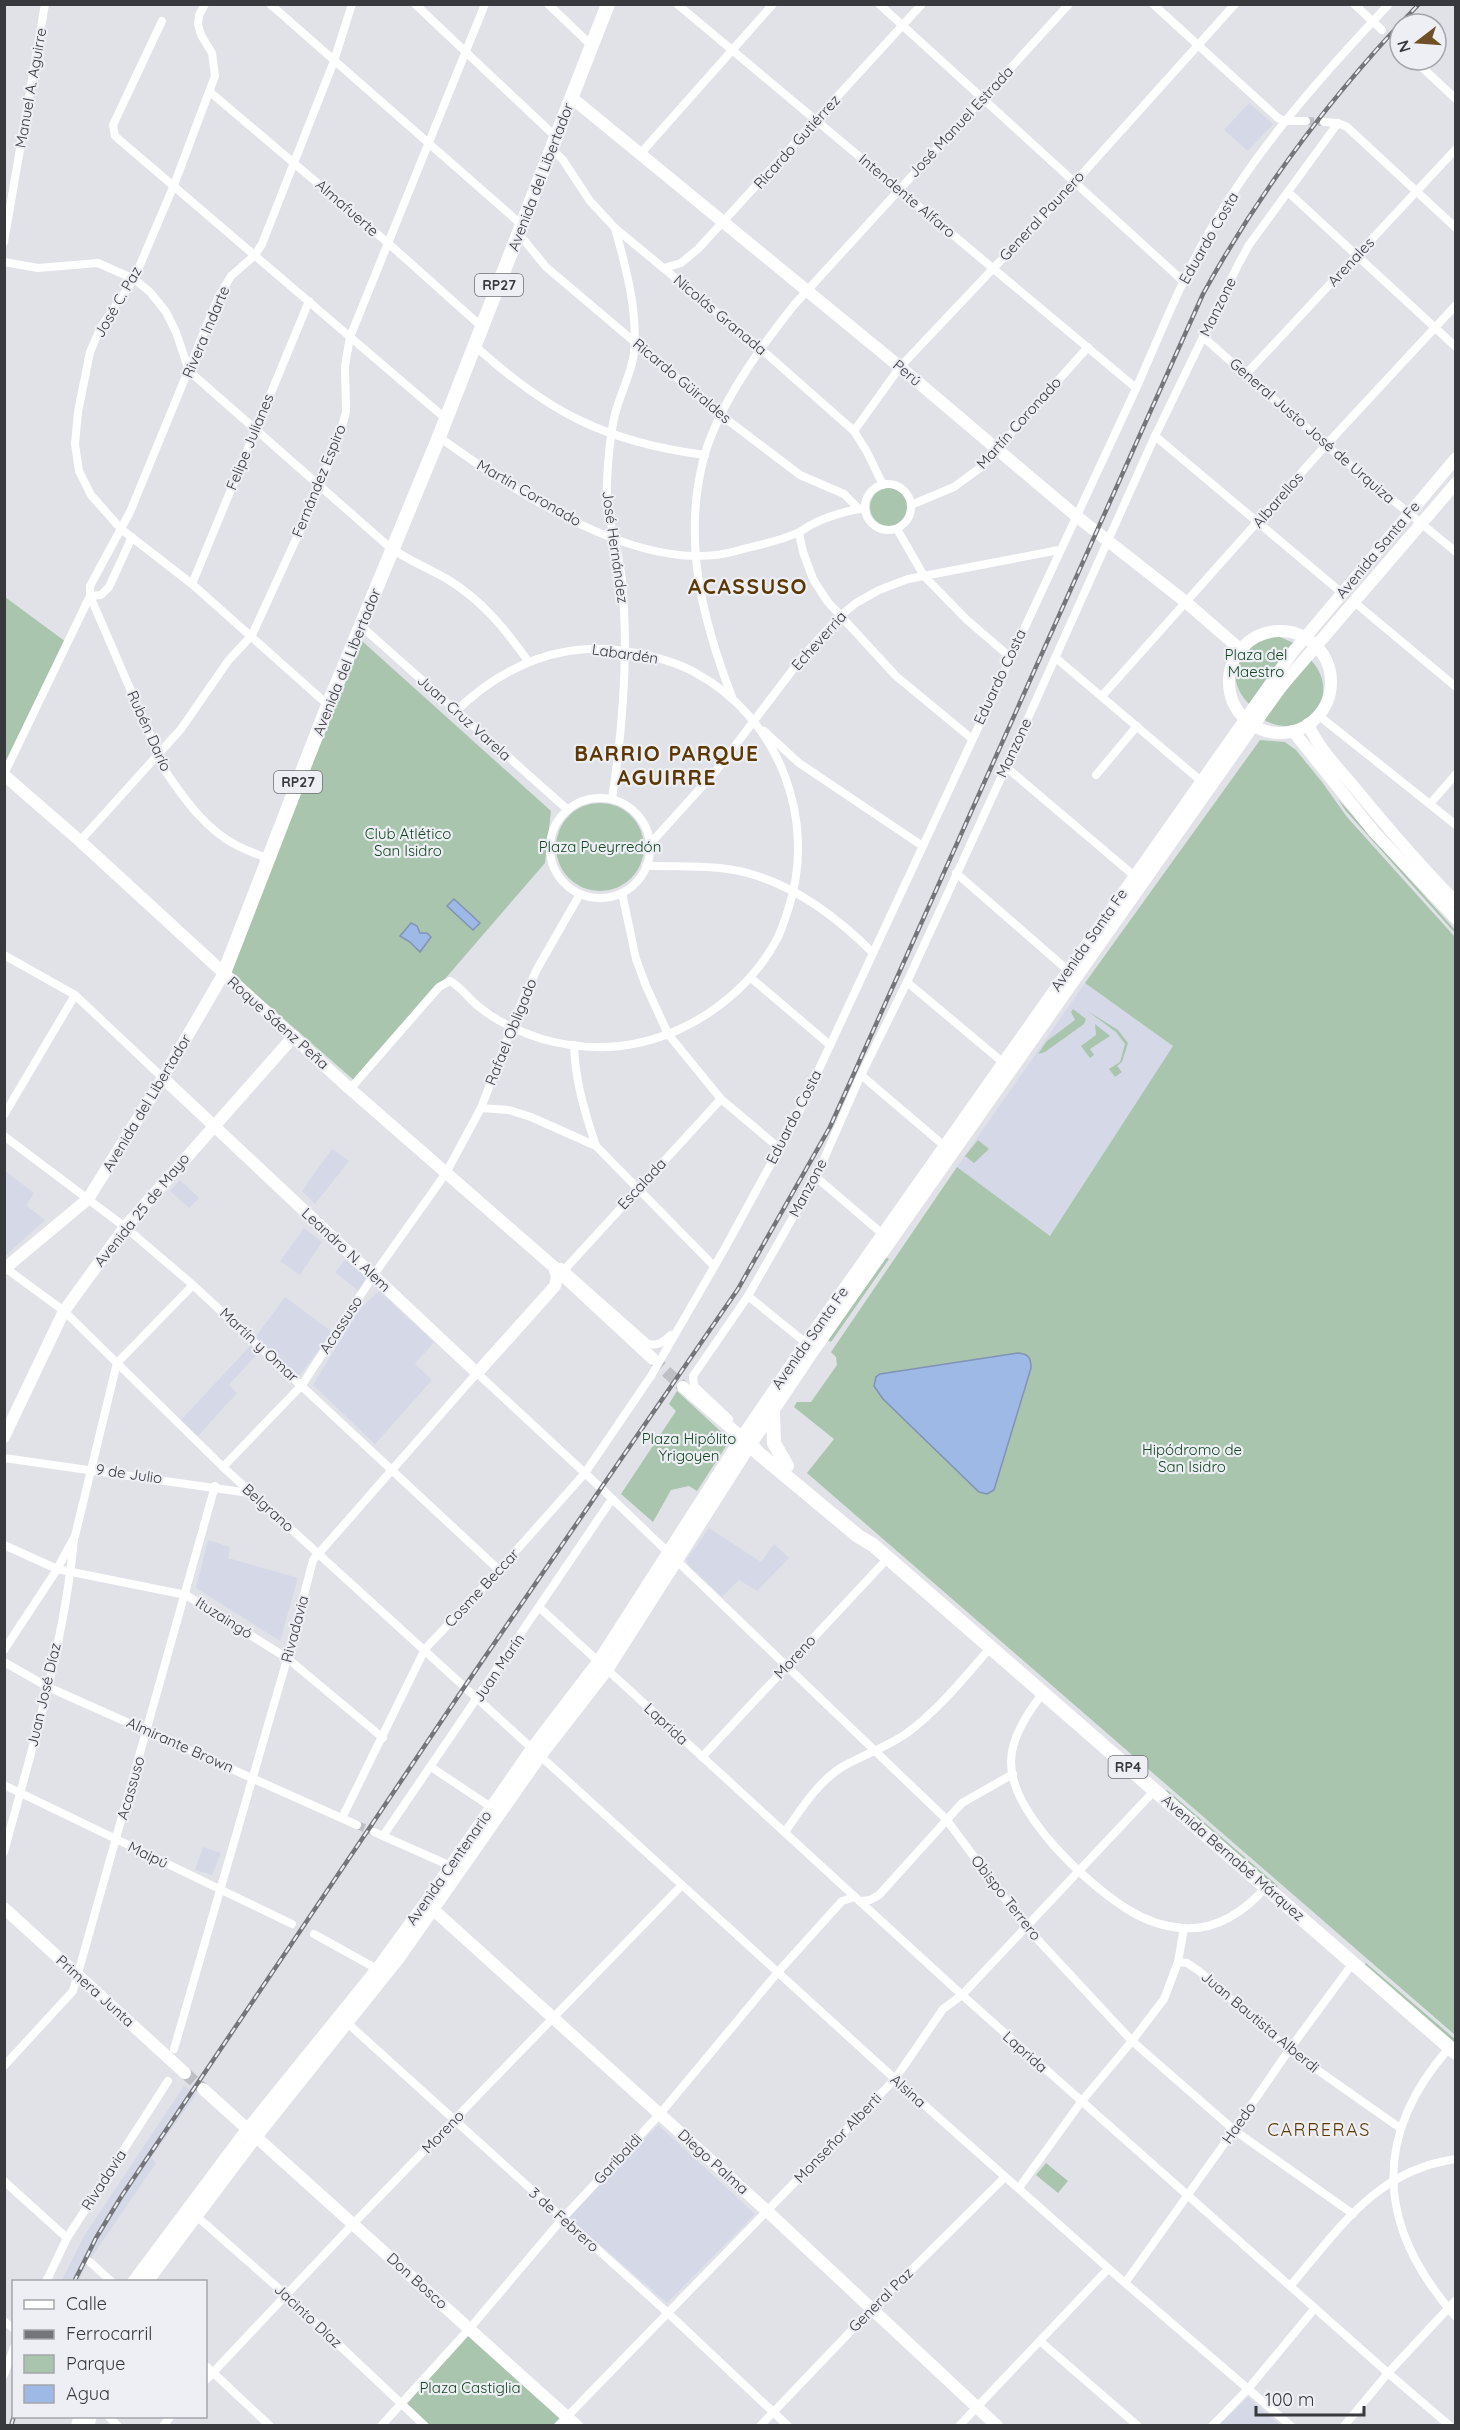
<svg xmlns="http://www.w3.org/2000/svg" width="1460" height="2430" font-family="Quicksand,sans-serif">
<style>
.built{fill:#d5d9e7}
.green{fill:#a9c5ad}
.water{fill:#9fb9e7;stroke:#8093b4;stroke-width:1.5}
.lines{fill:none;stroke-linecap:round;stroke-linejoin:round}
.street-tunnel{stroke:#bec0c6;stroke-width:8;stroke-dasharray:8 4;stroke-linecap:butt}
.secondary-tunnel{stroke:#bec0c6;stroke-width:12;stroke-dasharray:12 6;stroke-linecap:butt}
.street{stroke:#fff;stroke-width:8}
.secondary{stroke:#fff;stroke-width:12}
.primary{stroke:#fff;stroke-width:14}
.rail-casing{stroke:#737579;stroke-width:4.5}
.rail{stroke:#edeff5;stroke-width:2;stroke-dasharray:7;stroke-linecap:butt}
.labels{text-anchor:middle;stroke-width:4.5;stroke-linejoin:round;paint-order:stroke}
.shield{fill:#edeff5;stroke:#6e7074;stroke-width:1.5}
.shield-label{font-size:14px;font-weight:bold;fill:#38393c}
.street-label{font-size:15px;fill:#38393c;stroke:#edeff5}
.park-label{font-size:15px;fill:#134520;stroke:#edeff5}
.quarter-label{font-size:18px;letter-spacing:1.5px;fill:#5c3802;stroke:#edeff5}
.district-label{font-size:21px;font-weight:bold;letter-spacing:1.5px;fill:#5c3802;stroke:#edeff5}
</style>
<rect width="100%" height="100%" fill="#e0e2e8"/>
<!-- built -->
<g class="built">
<polygon points="1249,103 1273,124 1248,151 1224,130"/>
<polygon points="1085,983 1174,1045 1050,1236 957,1167"/>
<polygon points="332,1149 349,1161 315,1204 302,1191"/>
<polygon points="4,1170 34,1193 26,1205 45,1220 5,1256"/>
<polygon points="180,1180 199,1198 189,1208 170,1191"/>
<polygon points="304,1228 322,1242 300,1275 280,1261"/>
<polygon points="345,1260 368,1278 358,1291 335,1272"/>
<polygon points="379,1291 434,1342 415,1364 432,1380 375,1444 313,1385 359,1310"/>
<polygon points="285,1297 332,1332 299,1376 255,1338"/>
<polygon points="251,1345 259,1352 229,1385 237,1393 197,1437 180,1421"/>
<polygon points="709,1528 761,1562 774,1544 789,1558 757,1591 739,1580 722,1597 687,1564 687,1559"/>
<polygon points="208,1540 230,1547 228,1558 298,1578 280,1641 196,1588"/>
<polygon points="203,1847 221,1853 212,1875 195,1870"/>
<polygon points="184,2086 197,2093 151,2158 156,2163 91,2258 78,2281 61,2282 84,2236"/>
<polygon points="658,2125 755,2214 667,2303 568,2217"/>
<polygon points="1248,2397 1280,2425 1219,2425"/>
</g>
<!-- green -->
<g class="green">
<circle cx="889" cy="507" r="19"/>
<polygon points="5,597 66,642 5,767"/>
<path d="M1280 637 1294 643 1250 705C1220 677 1239 634 1280 637Z"/>
<polygon points="362,641 551,811 545,863 356,1082 229,971"/>
<path d="M1310 659C1344 694 1307 743 1264 720Z"/>
<polygon points="1260,740 1285,742 1296,750 1322,782 1347,817 1455,937 1455,2035 807,1473 834,1439 794,1407 797,1402 811,1402 837,1365 836,1357 831,1352 957,1167 1050,1236 1173,1046 1085,983"/>
<polygon points="1338,799 1455,930 1455,933 1345,810"/>
<circle cx="600" cy="847" r="44"/>
<polygon points="1073,1009 1086,1019 1084,1024 1045,1052 1038,1054 1047,1041 1075,1020 1071,1012"/>
<polygon points="1086,1010 1118,1030 1128,1043 1122,1062 1117,1066 1122,1072 1115,1077 1109,1069 1120,1062 1125,1044 1116,1032"/>
<polygon points="1095,1024 1110,1036 1090,1049 1094,1055 1090,1058 1081,1046 1096,1035"/>
<polygon points="978,1140 989,1149 974,1163 965,1156"/>
<polygon points="885,1257 889,1259 831,1342 828,1340"/>
<polygon points="677,1391 730,1440 697,1491 689,1486 671,1490 653,1522 621,1494 676,1411 669,1404"/>
<polygon points="1167,1790 1278,1886 1275,1889 1164,1792"/>
<polygon points="1366,1963 1455,2039 1455,2044 1364,1965"/>
<polygon points="1046,2163 1068,2181 1058,2193 1036,2175"/>
<polygon points="467,2335 560,2418 553,2425 428,2425 405,2404"/>
</g>
<!-- water -->
<g class="water">
<polygon points="454,899 480,923 473,930 447,906"/>
<polygon points="411,923 417,926 420,933 427,933 431,937 420,952 410,942 400,936"/>
<path d="M1018 1353C1029 1354 1031 1358 1031 1368L994 1490 987 1494 979 1492 883 1399 874 1386 876 1377 880 1374Z"/>
</g>
<g class="lines">
<!-- street-tunnel -->
<g class="street-tunnel">
<polyline points="1306,121 1324,122"/>
<polyline points="357,1825 374,1832"/>
</g>
<!-- secondary-tunnel -->
<g class="secondary-tunnel">
<polyline points="653,1359 683,1387"/>
<polyline points="185,2073 203,2089"/>
</g>
<!-- street -->
<g class="street">
<polyline points="205,4 199,15 198,24 201,35 212,53 215,76 174,185 134,279 101,327 90,352 78,412 75,444 79,471 91,495 121,529 192,584 328,705"/>
<polyline points="270,4 522,225"/>
<polyline points="415,4 557,138"/>
<polyline points="548,4 592,46"/>
<polyline points="677,4 1136,388"/>
<polyline points="879,4 1183,281"/>
<polyline points="1153,4 1278,118 1285,121 1306,121"/>
<polyline points="1354,4 1382,30"/>
<polyline points="162,21 113,125 115,136 446,419"/>
<polyline points="1392,39 1400,46"/>
<polyline points="1414,60 1456,99"/>
<polyline points="210,92 388,243 482,327"/>
<polyline points="1324,122 1338,123 1347,127 1456,228"/>
<polyline points="552,149 563,160 590,201 615,228 761,349 854,431 867,452 883,485"/>
<polyline points="641,153 773,4"/>
<polyline points="1288,192 1456,347"/>
<polyline points="519,234 546,267 721,415 800,475 844,494 859,509"/>
<polyline points="4,242 45,4"/>
<path d="M4 262 38 268 98 263 134 279 150 292 166 312 176 332 189 371 387 545C406 560 427 567 447 579 482 600 505 629 528 661"/>
<polyline points="664,268 681,263 698,249 922,4"/>
<polyline points="1203,337 1326,445 1456,552"/>
<path d="M475 346C548 412 605 442 705 455"/>
<polyline points="1246,374 1456,149"/>
<polyline points="854,431 900,367 1075,182 1235,4"/>
<polyline points="1155,436 1342,593"/>
<path d="M439 437C513 490 641 578 736 551 756 545 778 542 797 533 803 531 807 526 813 524 824 518 853 508 865 509"/>
<circle cx="888" cy="507" r="23"/>
<polyline points="911,505 954,487 980,468 1088,347"/>
<polyline points="897,529 924,576 967,620 1009,656"/>
<polyline points="799,533 803,552 813,579 827,601 896,676 971,738"/>
<polyline points="192,584 309,301"/>
<path d="M90 596 166 772C185 800 207 831 238 846 248 851 259 855 269 859"/>
<polyline points="90,596 101,595 109,587 132,537"/>
<polyline points="1353,601 1456,687"/>
<polyline points="361,626 568,810"/>
<polyline points="1056,658 1201,781"/>
<polyline points="1102,696 1326,445 1456,305"/>
<path d="M732 697C702 619 682 540 704 457 719 404 760 348 794 305L1069 4"/>
<polyline points="1318,715 1456,825"/>
<polyline points="764,731 799,763 921,845"/>
<polyline points="1006,767 1138,879"/>
<polyline points="4,774 90,596 90,586 130,512 218,298 231,276 255,255 262,244 334,61 352,4"/>
<polyline points="1096,775 1137,726"/>
<circle cx="600" cy="848" r="50"/>
<path d="M612 799C623 727 629 654 622 581 619 547 605 517 607 482 608 460 610 436 615 414 620 394 631 375 634 353 638 311 626 268 615 228"/>
<polyline points="1430,804 1456,774"/>
<polyline points="80,841 181,729 228,661 252,635 320,487 343,423 346,412 345,366 350,337 485,4"/>
<polyline points="650,844 715,772 804,655 840,616 856,603 879,590 908,579 1059,550"/>
<path d="M646 866C671 866 696 866 720 868 780 874 832 912 873 953"/>
<polyline points="956,873 1071,973"/>
<polyline points="622,893 636,959 646,986 668,1034 721,1099 779,1148"/>
<polyline points="4,955 75,995 163,1078"/>
<polyline points="751,978 830,1045"/>
<polyline points="907,982 1006,1065"/>
<path d="M574 1045C575 1081 585 1113 596 1146"/>
<polyline points="861,1075 948,1149"/>
<path d="M350 1089 439 987 450 981C460 986 469 999 478 1006 496 1021 520 1032 542 1039 588 1052 635 1049 678 1030 720 1011 757 978 778 937 782 929 785 919 788 910 818 820 779 717 694 672 674 661 653 656 630 652 564 639 504 665 456 711"/>
<polyline points="481,1108 509,1110 531,1117 596,1146 714,1266"/>
<polyline points="4,1115 75,995"/>
<polyline points="4,1136 125,1227 193,1285 499,1570"/>
<polyline points="816,1177 886,1237"/>
<polyline points="4,1267 64,1311 223,1467 895,2079 1117,2276 1291,2426"/>
<path d="M561 1267 648 1344C659 1346 663 1342 671 1335"/>
<polyline points="565,1269 721,1099"/>
<polyline points="748,1296 806,1343"/>
<polyline points="729,1419 694,1386 693,1376 748,1296 816,1177 861,1075 907,982 1006,767 1155,436 1239,263 1249,245 1338,123"/>
<polyline points="4,1458 249,1493"/>
<polyline points="223,1467 302,1385 373,1276 446,1173 481,1108 522,1001 537,969 580,894"/>
<polyline points="4,1545 57,1569 186,1595 287,1658 383,1738"/>
<polyline points="540,1608 962,1995 1388,2373 1450,2426"/>
<polyline points="4,1650 56,1571 75,1536 117,1363 193,1285"/>
<polyline points="4,1662 48,1687 357,1825"/>
<path d="M1043 1693C1028 1712 1011 1737 1011 1762 1011 1814 1086 1883 1127 1909 1143 1919 1164 1927 1183 1928 1216 1931 1245 1911 1266 1887"/>
<polyline points="702,1757 888,1558"/>
<polyline points="431,1767 491,1807"/>
<polyline points="4,1785 292,1924"/>
<path d="M342 1818 425 1649 491 1579 585 1473 651 1376 725 1248 799 1112 1134 393C1160 335 1183 275 1216 220 1263 141 1326 71 1389 4"/>
<polyline points="374,1832 453,1867"/>
<path d="M785 1832C801 1809 818 1782 842 1767 863 1755 887 1747 907 1733 939 1709 964 1678 990 1648"/>
<polyline points="383,1836 612,1499"/>
<path d="M4 1852C32 1749 64 1645 74 1539"/>
<polyline points="860,1901 870,1900 879,1895 962,1803 1013,1774"/>
<polyline points="314,1934 377,1969"/>
<polyline points="1178,1962 1187,1963 1199,1971 1289,2050 1400,2128"/>
<polyline points="344,2020 669,2314 788,2426"/>
<path d="M1449 2048C1370 2138 1378 2229 1456 2317"/>
<polyline points="174,2049 290,1649 313,1560 477,1373 601,1488 946,1819 1026,1927 1132,2041 1234,2130 1353,2214"/>
<polyline points="4,2066 73,1991 215,1486"/>
<polyline points="4,2181 67,2238"/>
<polyline points="1019,2188 1081,2102 1132,2041 1164,1999 1178,1962 1184,1928"/>
<polyline points="193,2213 285,2294 425,2426"/>
<polyline points="90,2262 112,2282"/>
<polyline points="46,2282 67,2238 168,2081"/>
<polyline points="1125,2283 1234,2130 1289,2050 1353,1963"/>
<path d="M1291 2285C1339 2229 1376 2170 1456 2159"/>
<polyline points="4,2321 14,2329"/>
<polyline points="1040,2341 1138,2426"/>
<polyline points="206,2366 270,2426"/>
<polyline points="4,2375 14,2347"/>
<polyline points="206,2380 353,2224 682,1885"/>
<polyline points="108,2416 118,2426"/>
<polyline points="163,2426 171,2416"/>
<polyline points="381,2426 470,2328 563,2218 659,2115 778,1972 842,1901 855,1897"/>
<polyline points="558,2426 895,2079 943,2009 962,1995 1155,1790"/>
<polyline points="760,2426 872,2309 1005,2177"/>
<polyline points="959,2426 1108,2269"/>
<polyline points="1212,2426 1248,2389 1315,2308"/>
<polyline points="1344,2426 1388,2373 1456,2300"/>
</g>
<!-- secondary -->
<g class="secondary">
<polyline points="572,98 900,367 1075,515 1187,603 1241,650"/>
<circle cx="1280" cy="682" r="51"/>
<path d="M1308 724C1318 748 1338 768 1354 787 1387 827 1420 866 1456 902"/>
<polyline points="1293,731 1374,832 1456,919"/>
<polyline points="4,775 80,841 350,1089 554,1267 653,1359"/>
<polyline points="163,1078 477,1373 555,1286 557,1277 554,1267"/>
<polyline points="4,1269 88,1199 163,1078 224,973"/>
<polyline points="683,1387 746,1441"/>
<polyline points="4,1437 64,1311 125,1227 294,1036"/>
<polyline points="427,1904 767,2211 997,2426"/>
<polyline points="4,1908 185,2073"/>
<polyline points="203,2089 577,2426"/>
<polyline points="133,2282 242,2136 377,1969 425,1903 533,1747 598,1662 742,1437 806,1343 1292,653 1456,458"/>
<polyline points="147,2282 256,2137 399,1958 541,1755 607,1670 751,1444 814,1350 1280,688 1456,483"/>
<polyline points="77,2426 80,2416"/>
<polyline points="88,2426 91,2416"/>
</g>
<!-- primary -->
<g class="primary">
<polyline points="224,973 328,705 439,437 608,4"/>
<polyline points="773,1411 774,1443 787,1466"/>
<polyline points="751,1444 757,1452 858,1536 873,1545 1456,2053"/>
</g>
<!-- rail casing -->
<g class="rail-casing">
<g id="rail">
<path d="M74 2282 96 2238 121 2197 465 1686 738 1289 830 1127 1203 294C1262 187 1334 92 1419 4"/>
<polyline points="11,2426 14,2416"/>
</g>
</g>
<!-- rail -->
<use href="#rail" class="rail"/>
</g>
<g class="labels">
<!-- shield labels -->
<g class="shield">
<rect x="475" y="274" width="48" height="22" rx="4.5"/>
<rect x="274" y="771" width="48" height="22" rx="4.5"/>
<rect x="1108.5" y="1756" width="39" height="22" rx="4.5"/>
</g>
<g class="shield-label">
<text x="499" y="290">RP27</text>
<text x="298" y="787">RP27</text>
<text x="1128" y="1772">RP4</text>
</g>
<!-- street labels -->
<g class="street-label">
<text transform="translate(31 88) rotate(-80)" y="5">Manuel A. Aguirre</text>
<text transform="translate(961 122) rotate(-47)" y="5">José Manuel Estrada</text>
<text transform="translate(797 142) rotate(-48)" y="5">Ricardo Gutiérrez</text>
<text transform="translate(541 177) rotate(-69)" y="5">Avenida del Libertador</text>
<text transform="translate(907 196) rotate(40)" y="5">Intendente Alfaro</text>
<text transform="translate(347 208) rotate(41)" y="5">Almafuerte</text>
<text transform="translate(1042 216) rotate(-47)" y="5">General Paunero</text>
<text transform="translate(1209 238) rotate(-60)" y="5">Eduardo Costa</text>
<text transform="translate(1351 262) rotate(-47)" y="5">Arenales</text>
<text transform="translate(118 302) rotate(-60)" y="5">José C. Paz</text>
<text transform="translate(1218 307) rotate(-64)" y="5">Manzone</text>
<text transform="translate(720 315) rotate(40)" y="5">Nicolás Granada</text>
<text transform="translate(206 332) rotate(-67)" y="5">Rivera Indarte</text>
<text transform="translate(907 373) rotate(40)" y="5">Perú</text>
<text transform="translate(682 381) rotate(40)" y="5">Ricardo Güiraldes</text>
<text transform="translate(1019 423) rotate(-48)" y="5">Martín Coronado</text>
<text transform="translate(1312 431) rotate(41)" y="5">General Justo José de Urquiza</text>
<text transform="translate(250 442) rotate(-68)" y="5">Felipe Julianes</text>
<text transform="translate(319 481) rotate(-68)" y="5">Fernández Espiro</text>
<text transform="translate(529 493) rotate(30)" y="5">Martín Coronado</text>
<text transform="translate(1278 500) rotate(-49)" y="5">Albarellos</text>
<text transform="translate(615 547) rotate(82)" y="5">José Hernández</text>
<text transform="translate(1378 550) rotate(-50)" y="5">Avenida Santa Fe</text>
<text transform="translate(819 641) rotate(-48)" y="5">Echeverria</text>
<text transform="translate(625 654) rotate(8)" y="5">Labardén</text>
<text transform="translate(347 662) rotate(-68)" y="5">Avenida del Libertador</text>
<text transform="translate(1000 677) rotate(-65)" y="5">Eduardo Costa</text>
<text transform="translate(464 718) rotate(42)" y="5">Juan Cruz Varela</text>
<text transform="translate(149 731) rotate(66)" y="5">Rubén Darío</text>
<text transform="translate(1014 748) rotate(-65)" y="5">Manzone</text>
<text transform="translate(1089 940) rotate(-55)" y="5">Avenida Santa Fe</text>
<text transform="translate(278 1023) rotate(42)" y="5">Roque Sáenz Peña</text>
<text transform="translate(511 1032) rotate(-68)" y="5">Rafael Obligado</text>
<text transform="translate(147 1103) rotate(-59)" y="5">Avenida del Libertador</text>
<text transform="translate(794 1117) rotate(-63)" y="5">Eduardo Costa</text>
<text transform="translate(642 1184) rotate(-47)" y="5">Escalada</text>
<text transform="translate(808 1188) rotate(-62)" y="5">Manzone</text>
<text transform="translate(142 1210) rotate(-51)" y="5">Avenida 25 de Mayo</text>
<text transform="translate(346 1250) rotate(43)" y="5">Leandro N. Alem</text>
<text transform="translate(341 1325) rotate(-57)" y="5">Acassuso</text>
<text transform="translate(810 1338) rotate(-55)" y="5">Avenida Santa Fe</text>
<text transform="translate(259 1345) rotate(43)" y="5">Martín y Omar</text>
<text transform="translate(129 1474) rotate(8)" y="5">9 de Julio</text>
<text transform="translate(268 1508) rotate(42)" y="5">Belgrano</text>
<text transform="translate(482 1588) rotate(-47)" y="5">Cosme Beccar</text>
<text transform="translate(224 1618) rotate(32)" y="5">Ituzaingó</text>
<text transform="translate(295 1629) rotate(-75)" y="5">Rivadavia</text>
<text transform="translate(795 1657) rotate(-47)" y="5">Moreno</text>
<text transform="translate(499 1668) rotate(-56)" y="5">Juan Marín</text>
<text transform="translate(44 1695) rotate(-77)" y="5">Juan José Díaz</text>
<text transform="translate(666 1724) rotate(43)" y="5">Laprida</text>
<text transform="translate(180 1745) rotate(24)" y="5">Almirante Brown</text>
<text transform="translate(131 1788) rotate(-74)" y="5">Acassuso</text>
<text transform="translate(148 1855) rotate(26)" y="5">Maipú</text>
<text transform="translate(1233 1858) rotate(41)" y="5">Avenida Bernabé Márquez</text>
<text transform="translate(449 1868) rotate(-55)" y="5">Avenida Centenario</text>
<text transform="translate(1006 1898) rotate(52)" y="5">Obispo Terrero</text>
<text transform="translate(95 1991) rotate(42)" y="5">Primera Junta</text>
<text transform="translate(1260 2022) rotate(40)" y="5">Juan Bautista Alberdi</text>
<text transform="translate(1025 2052) rotate(42)" y="5">Laprida</text>
<text transform="translate(908 2091) rotate(42)" y="5">Alsina</text>
<text transform="translate(1239 2123) rotate(-55)" y="5">Haedo</text>
<text transform="translate(443 2132) rotate(-46)" y="5">Moreno</text>
<text transform="translate(838 2138) rotate(-46)" y="5">Monseñor Alberti</text>
<text transform="translate(618 2159) rotate(-47)" y="5">Garibaldi</text>
<text transform="translate(713 2162) rotate(42)" y="5">Diego Palma</text>
<text transform="translate(104 2180) rotate(-57)" y="5">Rivadavia</text>
<text transform="translate(564 2220) rotate(42)" y="5">3 de Febrero</text>
<text transform="translate(417 2281) rotate(42)" y="5">Don Bosco</text>
<text transform="translate(881 2300) rotate(-45)" y="5">General Paz</text>
<text transform="translate(308 2316) rotate(43)" y="5">Jacinto Díaz</text>
</g>
<!-- park labels -->
<g class="park-label">
<text x="1256" y="660">Plaza del<tspan x="1256" dy="17">Maestro</tspan></text>
<text x="408" y="839">Club Atlético<tspan x="408" dy="17">San Isidro</tspan></text>
<text x="600" y="852">Plaza Pueyrredón</text>
<text x="689" y="1444">Plaza Hipólito<tspan x="689" dy="17">Yrigoyen</tspan></text>
<text x="1192" y="1455">Hipódromo de<tspan x="1192" dy="17">San Isidro</tspan></text>
<text x="470" y="2393">Plaza Castiglia</text>
</g>
<!-- quarter labels -->
<g class="quarter-label">
<text x="1319" y="2136">CARRERAS</text>
</g>
<!-- district labels -->
<g class="district-label">
<text x="748" y="594">ACASSUSO</text>
<text x="667" y="761">BARRIO PARQUE<tspan x="667" dy="24">AGUIRRE</tspan></text>
</g>
</g>
<!-- border -->
<rect width="1460" height="2430" fill="none" stroke="#38393c" stroke-width="12"/>
<!-- legend -->
<rect x="12" y="2280" width="195" height="138" fill="#edeff5" stroke="#a5a6ab" stroke-width="1.5"/>
<rect x="24" y="2300" width="30" height="9" fill="#ffffff" stroke="#a5a6ab" stroke-width="1.5"/>
<text x="66" y="2310" font-size="18" fill="#38393c">Calle</text>
<rect x="24" y="2330" width="30" height="9" fill="#737579" stroke="#a5a6ab" stroke-width="1.5"/>
<text x="66" y="2340" font-size="18" fill="#38393c">Ferrocarril</text>
<rect x="24" y="2355" width="30" height="18" fill="#a9c5ad" stroke="#a5a6ab" stroke-width="1.5"/>
<text x="66" y="2370" font-size="18" fill="#38393c">Parque</text>
<rect x="24" y="2385" width="30" height="18" fill="#9fb9e7" stroke="#a5a6ab" stroke-width="1.5"/>
<text x="66" y="2400" font-size="18" fill="#38393c">Agua</text>
<!-- north arrow -->
<g transform="translate(1418 42) rotate(253)"><circle r="28" fill="#edeff5" stroke="#a5a6ab" stroke-width="1.5"/>
<path d="M0-4.5L10 22L0 15L-10 22Z" fill="#704f26"/>
<text y="-9" font-size="16" font-weight="bold" text-anchor="middle" fill="#38393c">N</text>
</g>
<!-- scale -->
<path d="M1256 2406v9h108v-9" fill="none" stroke="#38393c" stroke-width="3"/>
<text x="1265" y="2406" font-size="18" fill="#38393c" stroke="#edeff5" stroke-width="4.5" paint-order="stroke">100 m</text>
</svg>
